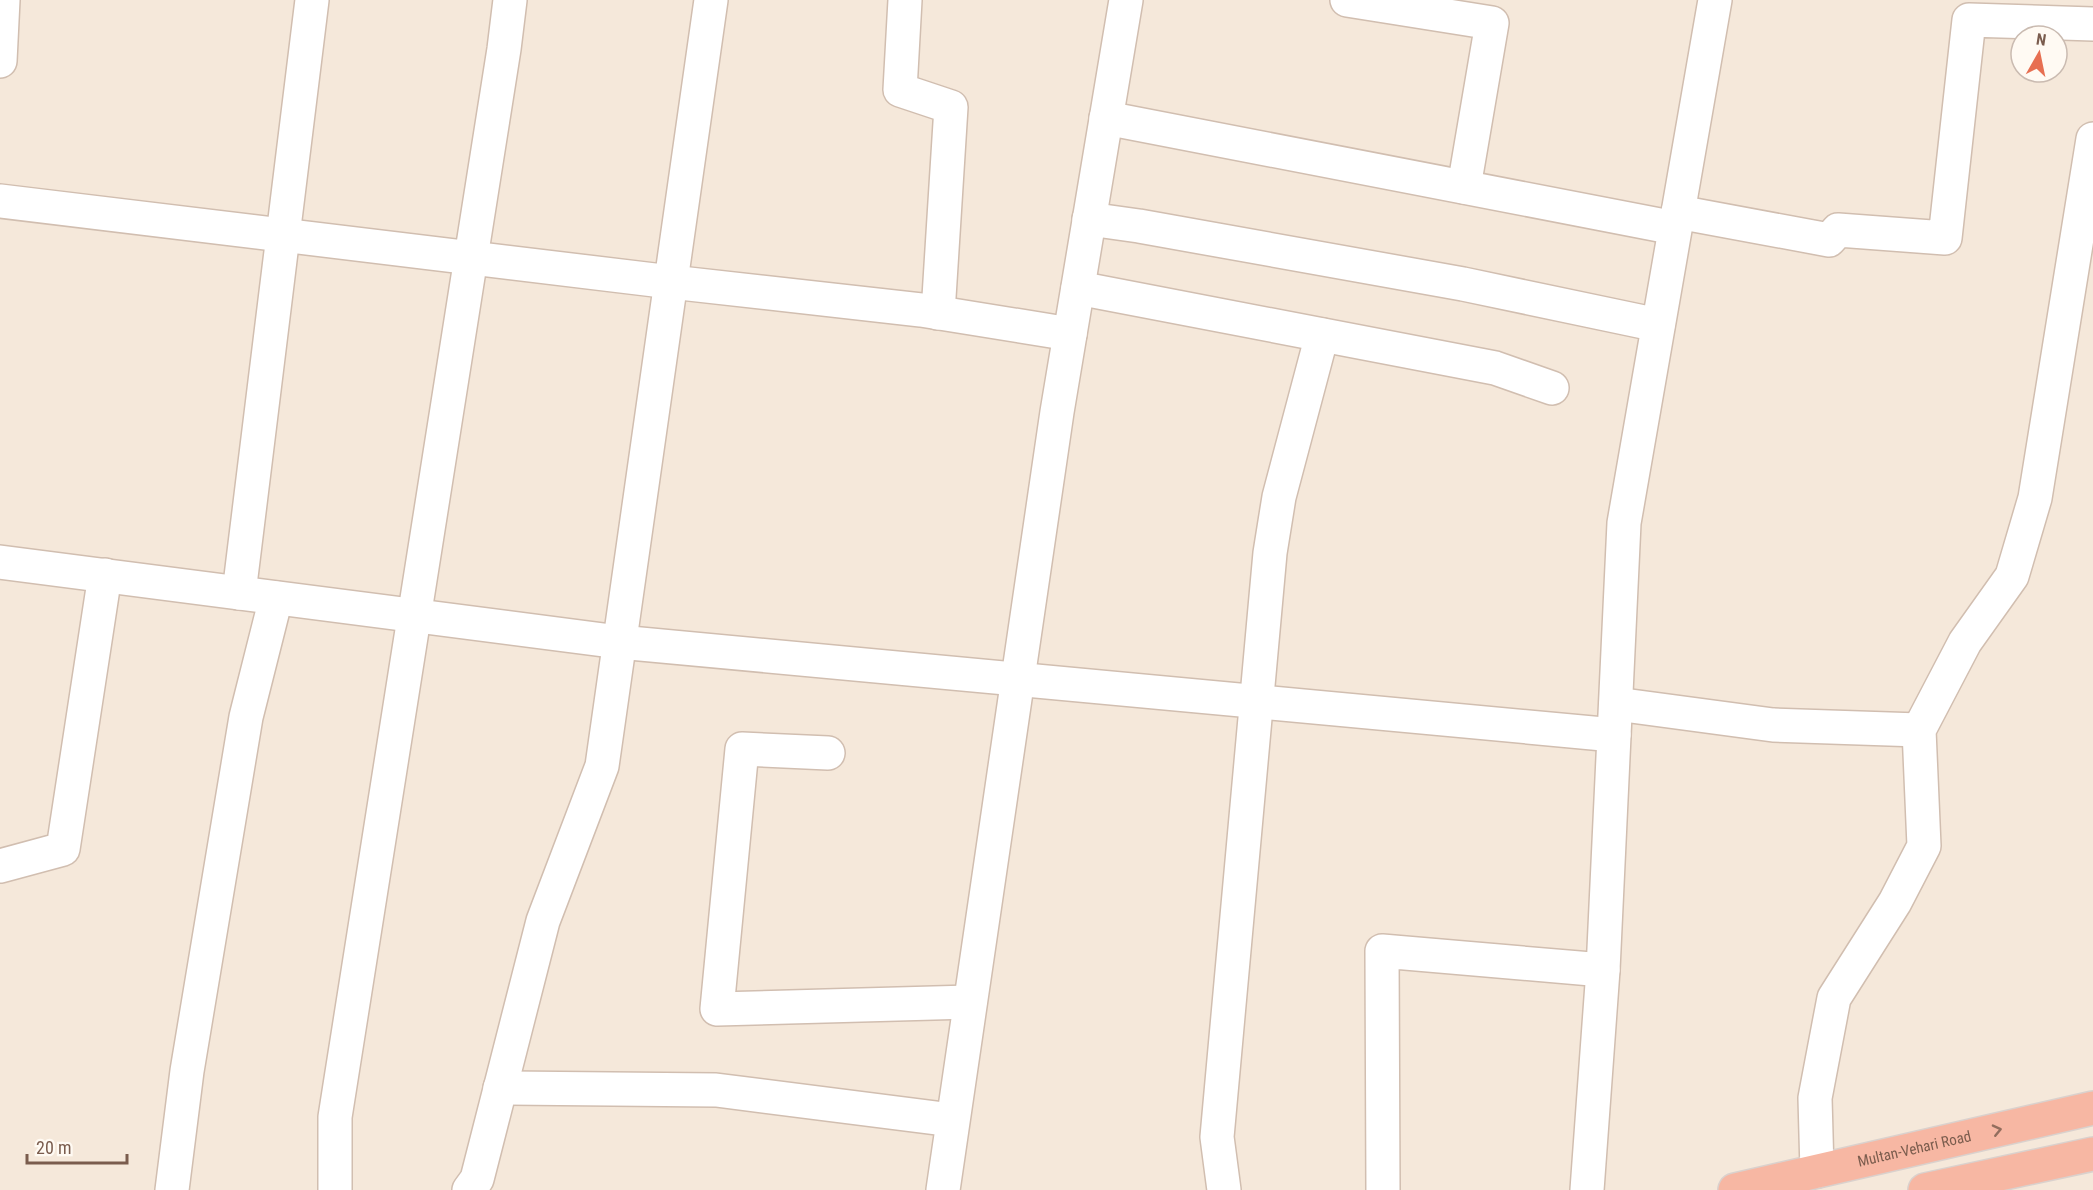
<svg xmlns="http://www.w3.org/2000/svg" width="2093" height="1190" font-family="'Roboto Condensed',sans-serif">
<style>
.residential{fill:#f5e8da;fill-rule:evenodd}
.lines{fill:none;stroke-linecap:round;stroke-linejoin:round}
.minor-casing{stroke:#d1beb0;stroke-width:36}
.highway-casing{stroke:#dad1cd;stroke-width:36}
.minor{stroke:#fff;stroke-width:33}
.highway{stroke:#f7b7a3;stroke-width:33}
.oneway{stroke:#936e5e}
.labels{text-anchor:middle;stroke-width:6;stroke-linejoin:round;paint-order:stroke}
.street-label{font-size:15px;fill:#7a5c4d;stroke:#fffaf3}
</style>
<rect width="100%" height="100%" fill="#fdf6ec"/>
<!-- residential -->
<path class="residential" d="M0 0H2093V1190H0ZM2021 36H2057V72H2021Z"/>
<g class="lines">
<!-- minor casing -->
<g class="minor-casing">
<g id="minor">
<polyline points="905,0 900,90 951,107 938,313"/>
<polyline points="1347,0 1492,23 1464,187"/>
<polyline points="0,61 3,0"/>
<polyline points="1106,118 1675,228"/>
<polyline points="0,201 671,282 921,310 1070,334"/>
<polyline points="1678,212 1829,240 1838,230 1945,238 1969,20 2093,24"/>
<polyline points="1089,219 1139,226 1463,284 1658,325"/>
<polyline points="1078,288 1495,368 1552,388"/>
<polyline points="0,562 619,642 1614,735"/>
<polyline points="239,593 312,0"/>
<polyline points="1616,704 1773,725 1919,730"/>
<polyline points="828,753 742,749 717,1009 970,1002"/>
<polyline points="0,866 63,849 105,575"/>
<polyline points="500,1088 716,1090 952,1120"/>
<polyline points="1817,1171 1815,1098 1834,998 1895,902 1924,846 1919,730 1965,642 2012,576 2035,498 2093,139"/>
<polyline points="172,1190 187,1071 246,717 276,598"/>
<polyline points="335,1190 335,1117 504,49 510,0"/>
<polyline points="469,1190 477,1179 543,921 602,766 711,0"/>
<polyline points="943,1190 1057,412 1126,0"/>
<polyline points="1224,1190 1217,1137 1270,553 1279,497 1322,335"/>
<polyline points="1383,1190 1382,951 1603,970"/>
<polyline points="1587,1190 1603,970 1624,523 1715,0"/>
</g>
</g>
<!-- highway casing -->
<g class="highway-casing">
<g id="highway">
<path id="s1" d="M1735 1190 2093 1108"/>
<polyline points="1925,1190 2093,1154"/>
</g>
</g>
<!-- minor -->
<use href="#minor" class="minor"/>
<!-- highway -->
<use href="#highway" class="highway"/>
</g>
<!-- one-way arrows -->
<defs><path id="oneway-chevron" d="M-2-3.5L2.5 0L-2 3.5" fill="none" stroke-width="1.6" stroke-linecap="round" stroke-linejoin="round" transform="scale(1.5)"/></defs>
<use class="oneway" href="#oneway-chevron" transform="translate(1997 1130) rotate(-13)"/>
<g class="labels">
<!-- street labels -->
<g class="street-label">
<text dy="5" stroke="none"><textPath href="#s1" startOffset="184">Multan-Vehari Road</textPath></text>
</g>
</g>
<!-- north arrow -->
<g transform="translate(2039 54) rotate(9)"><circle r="28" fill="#fffaf3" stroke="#cabbb1" stroke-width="1.5"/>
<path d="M0-4.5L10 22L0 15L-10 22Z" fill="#e76f51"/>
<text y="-9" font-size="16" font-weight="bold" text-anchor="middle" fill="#7a5c4d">N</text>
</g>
<!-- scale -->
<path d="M27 1154v9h100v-9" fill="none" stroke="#7a5c4d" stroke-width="3"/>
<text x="36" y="1154" font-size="18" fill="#7a5c4d" stroke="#fffaf3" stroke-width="4.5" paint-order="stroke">20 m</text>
</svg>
